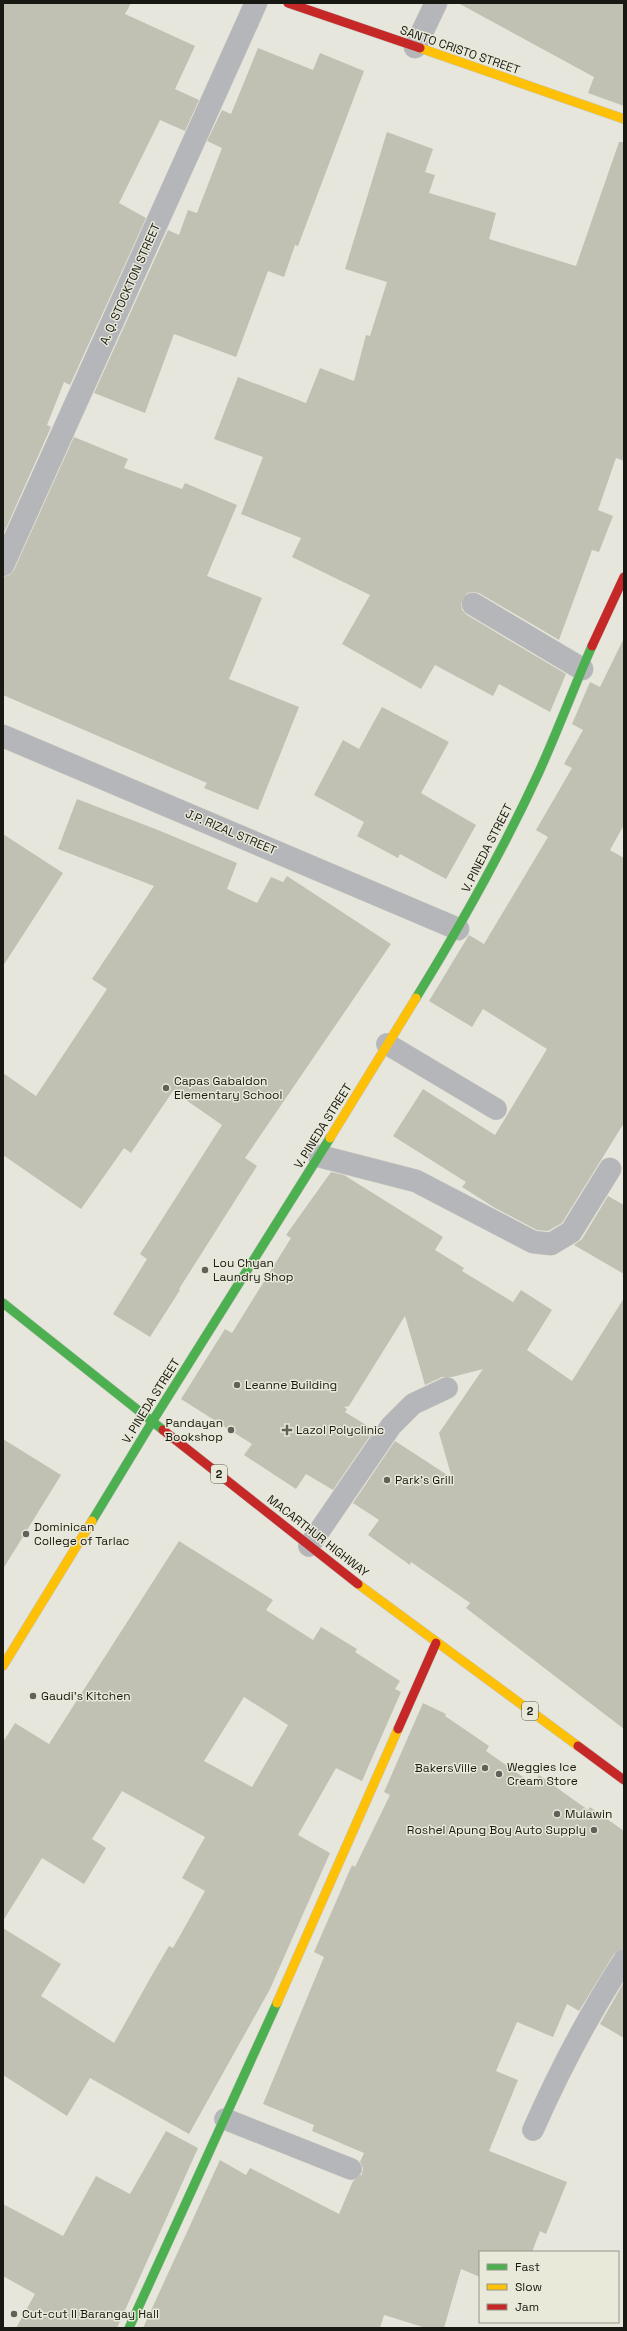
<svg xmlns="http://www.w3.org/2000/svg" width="627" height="2331" font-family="'Space Grotesk',sans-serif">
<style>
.building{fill:#c0c0b3;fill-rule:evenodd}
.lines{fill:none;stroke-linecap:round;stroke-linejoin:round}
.lane-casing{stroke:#c4c4bd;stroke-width:22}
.street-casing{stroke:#c4c4bd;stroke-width:23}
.fast-casing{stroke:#c4c4bd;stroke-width:10}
.slow-casing{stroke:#c4c4bd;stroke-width:10}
.jam-casing{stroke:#c4c4bd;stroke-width:10}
.lane{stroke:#b5b6ba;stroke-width:21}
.street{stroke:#b5b6ba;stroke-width:22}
.fast{stroke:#4caf50;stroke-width:9}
.slow{stroke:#ffc107;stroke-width:9}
.jam{stroke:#c62828;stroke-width:9}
.poi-dot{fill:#616159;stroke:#e9e9d9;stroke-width:1.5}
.labels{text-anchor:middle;stroke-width:3;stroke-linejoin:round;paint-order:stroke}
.shield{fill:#e9e9d9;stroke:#57574e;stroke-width:1}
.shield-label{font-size:11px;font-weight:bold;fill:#191913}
.street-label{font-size:12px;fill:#191913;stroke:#e9e9d9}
.poi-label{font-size:12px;fill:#191913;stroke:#e9e9d9;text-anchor:start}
</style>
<rect width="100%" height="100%" fill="#e6e6dc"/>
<!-- building -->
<g class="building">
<polygon points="3,3 131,3 125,14 195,46 175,89 199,100 185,131 160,120 119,203 146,218 70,385 64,382 47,425 51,427 3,535"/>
<polygon points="458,3 624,3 624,106 588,93 594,77"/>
<polygon points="258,48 313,70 320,53 364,71 298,246 295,245 284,277 268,271 236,357 174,334 145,413 94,393 168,230 179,235 188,210 197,213 222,148 207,141 222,110 231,114"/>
<polygon points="387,132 433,149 425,172 435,175 429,193 496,213 489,239 576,266 619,142 624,142 624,461 616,458 598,510 613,516 599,552 592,550 559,640 479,593 473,592 467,593 461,603 462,610 467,615 566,674 550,712 499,684 493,696 435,665 421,689 342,644 370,595 292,557 301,538 241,514 263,457 214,439 238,377 306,403 320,368 354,381 366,335 370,336 387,282 345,269"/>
<polygon points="74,437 128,459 124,468 182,489 185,483 237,505 207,576 262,598 229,679 299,707 258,810 204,788 207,783 3,695 3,577 10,575 14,570"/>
<polygon points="624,638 624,825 610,850 624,858 624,1123 562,1223 548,1231 537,1230 495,1208 462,1187 466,1182 393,1136 423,1089 495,1135 547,1049 483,1009 472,1027 429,1001 469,935 484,944 548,837 536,830 572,768 564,764 583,730 572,724 590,682 600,687"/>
<polygon points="382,707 449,742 421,793 476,825 446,879 400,854 398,858 357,836 364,822 314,795 343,740 359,749"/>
<polygon points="77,799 158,830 237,863 227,889 257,903 271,877 283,882 287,876 391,944 245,1158 257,1166 179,1289 180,1290 150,1337 113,1314 147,1259 140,1254 222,1125 173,1091 131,1153 124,1148 81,1209 3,1155 3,1073 36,1096 107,989 92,979 154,886 58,849"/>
<polygon points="3,834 63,873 3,966"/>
<polygon points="331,1172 344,1175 443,1237 435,1250 464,1268 462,1271 513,1302 521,1290 552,1310 527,1350 572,1381 624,1298 624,1729 466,1608 470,1603 411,1562 410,1565 368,1535 379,1520 353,1503 395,1441 452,1478 439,1433 483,1369 452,1377 442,1377 425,1385 405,1316 349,1406 344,1407 347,1409 345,1412 374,1430 333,1490 306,1474 296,1489 244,1455 252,1444 181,1399 225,1329 232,1333 291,1238 286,1235"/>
<polygon points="608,1196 624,1205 624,1274 574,1245 582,1239"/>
<polygon points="3,1439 61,1475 3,1569"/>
<path d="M179 1541 273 1600 266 1610 313 1640 321 1627 357 1649 355 1652 400 1681 395 1689 401 1692 362 1781 336 1768 298 1835 330 1853 270 1989 189 2134 90 2078 67 2116 3 2075V1928L61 1964 41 1996 114 2043 152 1975 169 1946 173 1948 205 1891 182 1878 205 1837 122 1791 92 1839 106 1848 84 1884 42 1858 3 1921V1742L15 1723 49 1744ZM244 1697 288 1725 252 1787 204 1761Z"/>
<polygon points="423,1703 446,1714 445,1716 489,1746 486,1751 533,1784 539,1775 588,1810 590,1807 624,1831 624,1948 614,1954 579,2011 567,2004 553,2037 517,2022 496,2071 518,2080 489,2151 567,2182 546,2234 540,2231 532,2252 480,2252 480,2277 461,2269 444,2328 426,2328 384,2315 380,2328 143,2328 220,2160 246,2175 250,2168 339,2214 353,2181 362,2174 363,2168 360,2162 364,2153 312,2131 314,2125 263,2104 324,1957 314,1952 352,1865 355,1867 390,1795 384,1792"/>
<polygon points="624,1982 624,2038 600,2024"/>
<polygon points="166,2131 198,2148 117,2328 16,2328 35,2294 3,2276 3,2204 63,2236 96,2176 130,2194"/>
</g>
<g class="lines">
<!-- lane casing -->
<g class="lane-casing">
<g id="lane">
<polyline points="387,1044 496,1109"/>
<polyline points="309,1546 391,1426 413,1404 447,1388"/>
<polyline points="225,2119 351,2169"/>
<path d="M533 2130C559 2071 589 2014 624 1960"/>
</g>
</g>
<!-- street casing -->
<g class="street-casing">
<g id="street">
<polyline points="415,47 436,3"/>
<polyline points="3,565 256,3"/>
<polyline points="473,604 582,669"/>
<polyline points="3,736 458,929"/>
<polyline points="319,1156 416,1181 533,1242 551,1244 571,1232 610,1169"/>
</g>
</g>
<!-- fast casing -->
<g class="fast-casing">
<g id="fast">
<path d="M416 998C461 925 503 850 539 772 558 730 574 687 592 646"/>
<polyline points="3,1303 163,1430"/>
<polyline points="152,1422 330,1138"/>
<polyline points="92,1521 152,1422"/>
<polyline points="129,2328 277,2003"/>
</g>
</g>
<!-- slow casing -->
<g class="slow-casing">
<g id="slow">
<polyline points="420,48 624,119"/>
<polyline points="330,1138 416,998"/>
<polyline points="358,1584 578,1746"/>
<polyline points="3,1666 92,1521"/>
<polyline points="277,2003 398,1729"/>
</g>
</g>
<!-- jam casing -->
<g class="jam-casing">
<g id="jam">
<polyline points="288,3 420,48"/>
<polyline points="592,646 624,577"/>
<polyline points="163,1430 358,1584"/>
<polyline points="398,1729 436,1643"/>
<polyline points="578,1746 624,1780"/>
</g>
</g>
<!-- lane -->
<use href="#lane" class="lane"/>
<!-- street -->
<use href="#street" class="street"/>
<!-- fast -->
<use href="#fast" class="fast"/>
<!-- slow -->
<use href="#slow" class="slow"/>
<!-- jam -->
<use href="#jam" class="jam"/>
</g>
<!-- markers -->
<g class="poi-dot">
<circle cx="166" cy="1088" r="4"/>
<circle cx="205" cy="1270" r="4"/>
<circle cx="237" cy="1385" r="4"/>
<circle cx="231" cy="1430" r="4"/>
<path d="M285 1424h4v4h4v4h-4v4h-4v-4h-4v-4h4z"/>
<circle cx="387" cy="1480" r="4"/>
<circle cx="26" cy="1534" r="4"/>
<circle cx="33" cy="1696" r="4"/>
<circle cx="485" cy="1768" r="4"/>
<circle cx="499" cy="1774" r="4"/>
<circle cx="557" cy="1814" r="4"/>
<circle cx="594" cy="1830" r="4"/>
<circle cx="14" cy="2314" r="4"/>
</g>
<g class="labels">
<!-- shield labels -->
<g class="shield">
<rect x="211" y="1465" width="16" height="18" rx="3"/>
<rect x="522" y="1702" width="16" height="18" rx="3"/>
</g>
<g class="shield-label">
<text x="219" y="1478">2</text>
<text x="530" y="1715">2</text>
</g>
<!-- street labels -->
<g class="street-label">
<text transform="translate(460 50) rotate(19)" y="4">SANTO CRISTO STREET</text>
<text transform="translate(130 284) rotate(-66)" y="4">A. Q. STOCKTON STREET</text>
<text transform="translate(231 832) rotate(23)" y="4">J.P. RIZAL STREET</text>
<text transform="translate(487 848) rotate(-63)" y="4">V. PINEDA STREET</text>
<text transform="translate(323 1126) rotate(-58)" y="4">V. PINEDA STREET</text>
<text transform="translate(151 1401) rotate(-58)" y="4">V. PINEDA STREET</text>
<text transform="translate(318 1536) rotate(38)" y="4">MACARTHUR HIGHWAY</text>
</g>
<!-- poi labels -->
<g class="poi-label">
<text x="174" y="1085">Capas Gabaldon<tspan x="174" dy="14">Elementary School</tspan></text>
<text x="213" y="1267">Lou Chyan<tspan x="213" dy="14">Laundry Shop</tspan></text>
<text x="245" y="1389">Leanne Building</text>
<text x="223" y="1427" text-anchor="end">Pandayan<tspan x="223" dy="14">Bookshop</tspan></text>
<text x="296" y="1434">Lazol Polyclinic</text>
<text x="395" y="1484">Park's Grill</text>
<text x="34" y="1531">Dominican<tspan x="34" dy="14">College of Tarlac</tspan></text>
<text x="41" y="1700">Gaudi's Kitchen</text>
<text x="507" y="1771">Weggies Ice<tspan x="507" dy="14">Cream Store</tspan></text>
<text x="477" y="1772" text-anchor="end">BakersVille</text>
<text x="565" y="1818">Mulawin</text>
<text x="586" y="1834" text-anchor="end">Roshel Apung Boy Auto Supply</text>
<text x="22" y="2318">Cut-cut II Barangay Hall</text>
</g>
</g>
<!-- border -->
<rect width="627" height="2331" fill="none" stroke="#191913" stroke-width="8"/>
<!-- legend -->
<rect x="479" y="2251" width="140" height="72" fill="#e9e9d9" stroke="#96968a"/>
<rect x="487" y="2264" width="20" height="6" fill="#4caf50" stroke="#96968a"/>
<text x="515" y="2271" font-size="12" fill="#191913">Fast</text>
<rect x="487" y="2284" width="20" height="6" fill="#ffc107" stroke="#96968a"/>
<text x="515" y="2291" font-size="12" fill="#191913">Slow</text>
<rect x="487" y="2304" width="20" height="6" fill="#c62828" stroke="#96968a"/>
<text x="515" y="2311" font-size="12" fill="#191913">Jam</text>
</svg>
